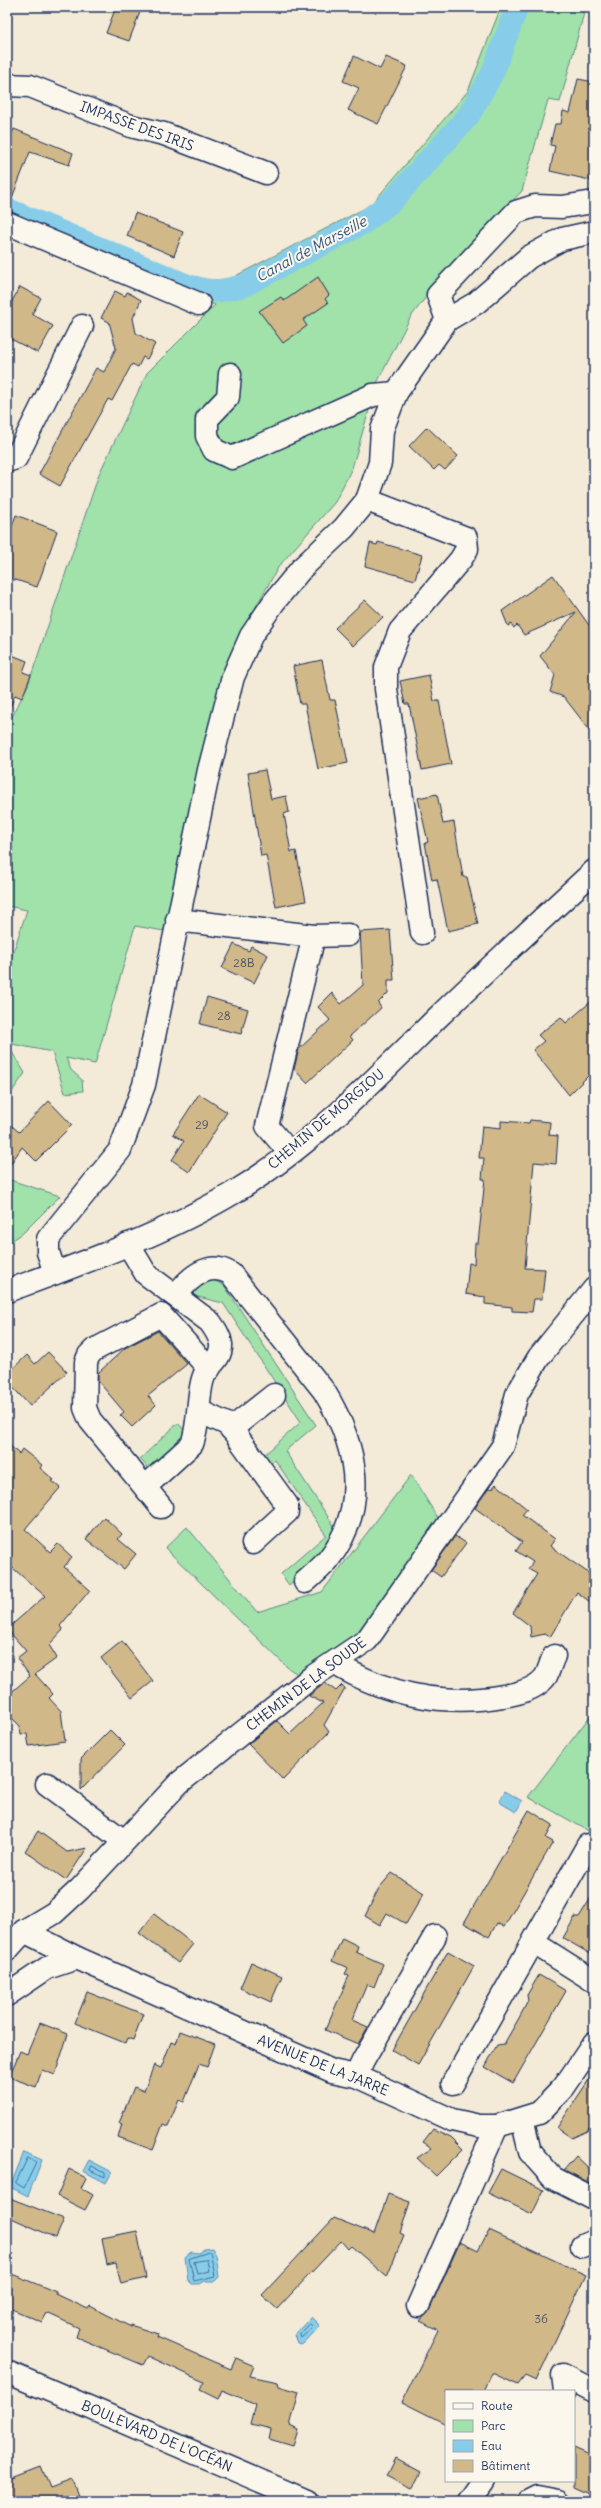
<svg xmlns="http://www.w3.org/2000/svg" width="601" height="2508" font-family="Delius,sans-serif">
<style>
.green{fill:#a1e1aa;stroke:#5e8884}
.water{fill:#87cde9;stroke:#5c8eb1}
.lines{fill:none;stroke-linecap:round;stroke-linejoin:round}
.shore{stroke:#466e96;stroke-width:1}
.canal{stroke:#87cde9;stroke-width:23}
.building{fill:#d1b888;stroke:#1b2f5e}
.minor-casing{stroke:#1b2f5e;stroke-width:25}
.minor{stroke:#fbf7ec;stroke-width:22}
.labels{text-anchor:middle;stroke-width:4;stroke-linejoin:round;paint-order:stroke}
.number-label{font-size:12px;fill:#485168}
.street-label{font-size:14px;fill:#1b2f5e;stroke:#fbf7ec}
.water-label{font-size:15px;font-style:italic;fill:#365681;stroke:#fbf7ec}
</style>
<rect width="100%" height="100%" fill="#f3ead8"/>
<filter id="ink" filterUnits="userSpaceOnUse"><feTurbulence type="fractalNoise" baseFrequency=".025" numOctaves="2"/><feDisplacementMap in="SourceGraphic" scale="8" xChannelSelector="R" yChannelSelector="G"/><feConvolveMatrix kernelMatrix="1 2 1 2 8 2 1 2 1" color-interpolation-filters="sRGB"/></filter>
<g filter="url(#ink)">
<!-- green -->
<g class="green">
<polygon points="501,7 573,7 584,13 560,102 548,100 522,191 442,276 410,318 377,383 352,468 335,502 279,566 241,633 212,719 164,931 135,926 95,1064 66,1058 71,1070 82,1080 83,1091 65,1093 52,1052 7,1043 7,971 27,910 7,906 7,735 12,717 28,685 99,474 147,373 215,305 7,215 7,200 200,280 228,280 371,205 468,91"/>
<polygon points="7,1044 25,1073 7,1099"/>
<polygon points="7,1179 60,1196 23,1233 7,1244"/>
<polygon points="213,1280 224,1285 316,1425 285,1451 336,1529 333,1545 289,1585 281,1574 326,1535 275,1460 268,1465 262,1457 301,1422 223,1303 194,1296 191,1289 198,1283"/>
<polygon points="178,1423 191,1438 154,1474 140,1459"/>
<polygon points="411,1475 440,1521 362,1632 300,1676 287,1667 165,1548 187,1527 257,1612 322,1592"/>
<polygon points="594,1711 594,1834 528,1797"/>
</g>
<!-- water -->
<g class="water">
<polygon points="505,1791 522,1801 516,1812 499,1802"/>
<polygon points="24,2152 42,2160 28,2196 10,2187"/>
<polygon points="89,2160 112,2172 106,2183 83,2171"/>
<polygon points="212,2248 216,2255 219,2277 215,2281 205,2281 200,2284 192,2284 188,2280 185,2257 191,2252 199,2253 204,2249"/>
<polygon points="311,2317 320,2326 303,2344 297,2343 294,2335"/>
</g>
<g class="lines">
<!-- shore -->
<g class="shore">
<polygon points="28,2158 36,2163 24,2188 16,2183"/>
<polygon points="92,2166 105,2173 105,2177 90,2170"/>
<polygon points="210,2252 215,2276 194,2281 189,2259"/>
<polygon points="207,2260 209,2271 197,2274 194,2262"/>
<polygon points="310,2324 313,2327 301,2338 300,2335"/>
</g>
<!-- canal -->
<polyline class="canal" points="7,209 189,286 206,290 218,291 243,286 363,223 391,202 469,115 493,72 517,7"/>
</g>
<!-- building -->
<g class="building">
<polygon points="116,7 127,7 140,12 129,41 106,33"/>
<polygon points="354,56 380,69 386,57 407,66 378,124 348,110 359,88 343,81"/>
<polygon points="578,79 594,82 594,181 550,171 555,146 550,145 555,124 561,124 563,111 570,113"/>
<polygon points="14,129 73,153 69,165 30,152 8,208 7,144"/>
<polygon points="135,213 183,232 174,256 127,236"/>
<polygon points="318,277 329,295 325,299 328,303 303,320 307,326 283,343 259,311 281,297 284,301"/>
<polygon points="20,287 41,298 32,314 53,326 38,353 7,337 7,310"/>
<polygon points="115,291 125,296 127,292 141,300 133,318 136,333 155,344 147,359 143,357 138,367 132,364 112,401 108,399 60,486 39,474 96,368 104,372 116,348 109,322 101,318"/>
<polygon points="427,427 458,456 445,470 439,465 434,470 409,446"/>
<polygon points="16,515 57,531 37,587 7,577 7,528 11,529"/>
<polygon points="378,542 422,555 415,580 365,566 370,543 377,545"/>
<polygon points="553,575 594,632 594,736 564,697 550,692 555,675 540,656 576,612 524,635 517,625 514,628 511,624 508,626 502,611"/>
<polygon points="365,600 383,617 353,646 335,628"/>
<polygon points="7,653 27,661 23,672 31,675 22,698 15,695 9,710 7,710"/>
<polygon points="322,660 330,700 335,700 348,763 318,769 305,704 300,704 293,666"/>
<polygon points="429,675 434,701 439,701 451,764 422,770 409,704 405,704 400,681"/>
<polygon points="265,770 271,799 286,796 289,812 284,814 291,852 296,851 306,901 276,907 266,855 261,856 248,773"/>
<polygon points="437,794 443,824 454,822 463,877 467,877 478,924 448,931 437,879 432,880 425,843 428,842 418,798"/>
<polygon points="390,930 394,980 388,980 388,993 378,1003 381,1008 350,1036 353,1040 307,1083 294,1069 299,1049 330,1020 318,1007 332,993 341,1004 363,985 360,932"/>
<polygon points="234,944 249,951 251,946 268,955 254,983 222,968"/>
<polygon points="207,997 248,1009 241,1034 200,1024"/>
<polygon points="594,999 594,1070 569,1095 533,1050 544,1041 538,1035 561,1017 566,1023"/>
<polygon points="199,1094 227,1112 189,1172 172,1160 184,1141 173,1134"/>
<polygon points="49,1101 72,1125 36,1161 22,1147 7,1169 7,1122 19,1132"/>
<polygon points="530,1120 550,1122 549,1135 558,1136 556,1164 534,1162 525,1268 545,1269 542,1299 534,1299 532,1312 512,1311 512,1307 485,1304 485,1297 466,1294 469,1263 474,1264 475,1243 478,1243 485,1179 482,1179 484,1158 479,1158 482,1126 501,1128 501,1121 529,1123"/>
<polygon points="158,1331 187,1364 148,1396 156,1405 132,1427 120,1415 124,1412 98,1381 98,1373 125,1348"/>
<polygon points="48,1352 67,1372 30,1406 7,1381 7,1374 27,1355 35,1364"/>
<polygon points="7,1443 19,1454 22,1449 42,1465 40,1468 54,1480 52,1481 60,1488 25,1529 50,1552 58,1544 72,1557 64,1567 90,1590 60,1626 63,1630 49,1645 57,1658 35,1674 53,1694 49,1698 61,1711 65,1741 29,1746 27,1734 21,1735 20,1726 7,1713 7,1696 30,1676 17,1658 26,1651 7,1629 45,1596 7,1563"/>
<polygon points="496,1484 527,1509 522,1515 555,1539 550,1546 594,1577 594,1605 577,1592 550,1637 545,1634 531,1637 530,1626 513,1613 537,1574 528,1569 533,1562 516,1551 522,1542 475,1508 489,1487 492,1489"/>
<polygon points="104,1517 122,1534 118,1539 136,1554 124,1569 86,1539"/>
<polygon points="455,1536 466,1543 441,1577 431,1570"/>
<polygon points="122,1641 153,1681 132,1698 101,1658"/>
<polygon points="325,1683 336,1691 342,1685 345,1688 324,1725 329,1732 283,1780 248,1744 277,1721 290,1734 323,1703 309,1696"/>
<polygon points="110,1730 125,1745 81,1790 81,1759"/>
<polygon points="529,1810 553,1825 546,1838 553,1842 504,1927 497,1923 489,1937 464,1923"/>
<polygon points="38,1831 67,1852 87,1848 66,1880 25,1851"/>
<polygon points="392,1873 424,1893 406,1924 387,1913 380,1925 365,1916 379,1888"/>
<polygon points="594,1893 594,1956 563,1938 575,1917 579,1917"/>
<polygon points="154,1914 193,1944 178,1963 139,1933"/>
<polygon points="342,1938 358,1946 356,1952 383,1964 374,1987 367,1984 352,2020 368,2027 358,2044 325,2030 349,1976 345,1974 348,1968 332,1961"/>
<polygon points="448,1951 474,1966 418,2065 392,2050"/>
<polygon points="251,1962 282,1976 271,2002 240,1988"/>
<polygon points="539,1975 566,1991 513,2083 485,2067 497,2045 504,2044 519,2018 528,2001 527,1995"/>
<polygon points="87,1992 143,2014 133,2040 127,2038 125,2043 75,2023"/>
<polygon points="40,2023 68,2034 55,2075 42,2070 36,2087 9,2077 20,2051 27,2054"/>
<polygon points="180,2031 215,2044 207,2067 199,2064 184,2102 179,2100 168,2126 163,2124 153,2150 118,2137 122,2124 119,2123 134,2087 144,2091 154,2065 161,2068 171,2042 176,2044"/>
<polygon points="594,2072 594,2119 587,2131 572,2138 557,2128"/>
<polygon points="433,2129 451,2137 463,2149 436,2176 417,2158 432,2148 423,2142"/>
<polygon points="576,2156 594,2173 594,2185 564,2170"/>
<polygon points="69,2169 86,2178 81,2188 93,2195 85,2210 57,2196"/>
<polygon points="501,2169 544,2190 532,2214 488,2193"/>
<polygon points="388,2194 410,2202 400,2233 404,2235 387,2277 351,2246 348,2249 341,2241 277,2309 262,2295 334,2218 374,2234"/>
<polygon points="7,2197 64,2219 56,2238 7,2216"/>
<polygon points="489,2230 586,2275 536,2381 525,2376 518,2385 492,2373 484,2391 446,2391 446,2424 402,2402 438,2330 420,2321 429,2311 460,2242 478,2251"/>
<polygon points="137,2231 146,2278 121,2284 116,2263 107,2265 102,2238"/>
<polygon points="7,2272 56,2292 56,2294 88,2309 90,2306 131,2327 130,2325 158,2334 157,2337 214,2362 231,2369 236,2358 254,2366 250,2376 278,2382 279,2386 299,2392 290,2426 298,2430 293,2446 269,2439 271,2429 251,2424 256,2404 222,2390 218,2399 200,2390 204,2382 148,2356 143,2365 76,2337 79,2328 47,2313 42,2322 7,2307"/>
<polygon points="574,2448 594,2457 594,2495 574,2486"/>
<polygon points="395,2458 421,2472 412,2489 386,2476"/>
<polygon points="41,2466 50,2488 72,2480 80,2501 7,2501 7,2479"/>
</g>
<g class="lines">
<!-- minor casing -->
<g class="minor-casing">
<g id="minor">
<polyline points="7,85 30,86 131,126 164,134 266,173"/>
<polyline points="7,223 199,304"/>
<polyline points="447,320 438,295 516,212 535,206 562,207 594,202"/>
<polyline points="230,374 228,397 207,419 207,436 214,450 232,458 373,395 396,393"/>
<polyline points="7,461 16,458 82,326"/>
<polyline points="367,500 466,538 467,549 461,559 400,631 386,667 386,689 422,933"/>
<polyline points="177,920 314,936 348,935"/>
<polyline points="290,1153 267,1126 314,936"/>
<path d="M128 1244 146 1274 210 1322C215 1329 220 1336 221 1344 222 1359 209 1364 204 1376 197 1392 200 1424 192 1444L145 1487"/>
<polyline points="55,1273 48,1252 48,1239 120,1150 144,1085 209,770 233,677 251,636 274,602 302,568 344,528 367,500 380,463 382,430 396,393 447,320 476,303 529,257 562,239 594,232"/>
<path d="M7 1291C83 1263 162 1235 233 1193 309 1148 373 1081 436 1019 488 969 541 920 594 871"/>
<path d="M176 1295C189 1278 209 1259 231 1274L324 1391C357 1445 370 1506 328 1560 321 1568 313 1575 305 1582"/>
<polyline points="199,1411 229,1425 287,1505 287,1512 253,1543"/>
<polyline points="231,1429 274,1395"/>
<polyline points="161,1507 90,1420 85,1408 86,1362 89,1355 94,1350 161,1315 209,1369"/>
<path d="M334 1663C385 1694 443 1707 503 1696 517 1694 537 1689 546 1676 549 1670 551 1662 554 1656"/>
<polyline points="47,1784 124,1841"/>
<polyline points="24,1931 77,1958 332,2071 356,2076 452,2120 479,2126 497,2126 539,2113 564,2087 594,2043"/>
<polyline points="534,1943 594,1981"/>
<polyline points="7,1950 24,1931 54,1913 80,1889 179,1783 312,1677 367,1640 503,1446 517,1394 539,1357 594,1289"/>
<polyline points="7,1995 47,1968 77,1958"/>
<polyline points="356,2076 363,2061 435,1936"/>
<polyline points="453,2083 588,1845"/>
<polyline points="522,2119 530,2152 553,2178 594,2199"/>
<polyline points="582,2246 594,2241"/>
<polyline points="418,2306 497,2126"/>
<polyline points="7,2372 307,2501"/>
<polyline points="565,2391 563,2375 594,2391"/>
<polyline points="470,2501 484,2481"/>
<polyline points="530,2501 538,2497 559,2501"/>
</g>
</g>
<!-- minor -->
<use href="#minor" class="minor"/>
</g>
</g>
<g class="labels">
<!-- number labels -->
<g class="number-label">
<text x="244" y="967">28B</text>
<text x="224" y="1020">28</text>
<text x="202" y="1129">29</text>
<text x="541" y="2323">36</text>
</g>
<!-- street labels -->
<g class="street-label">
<text transform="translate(137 126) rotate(20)" y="5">IMPASSE DES IRIS</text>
<text transform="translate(326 1119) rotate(-40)" y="5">CHEMIN DE MORGIOU</text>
<text transform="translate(306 1684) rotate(-37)" y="5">CHEMIN DE LA SOUDE</text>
<text transform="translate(323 2065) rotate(22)" y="5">AVENUE DE LA JARRE</text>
<text transform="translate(157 2436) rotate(23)" y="5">BOULEVARD DE L'OCÉAN</text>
</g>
<!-- water labels -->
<g class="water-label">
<text transform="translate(311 249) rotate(-28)" y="5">Canal de Marseille</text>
</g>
</g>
<!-- margin -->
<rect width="601" height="2508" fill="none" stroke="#fbf7ec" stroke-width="24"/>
<rect x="12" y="12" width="577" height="2484" fill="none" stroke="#1b2f5e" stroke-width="1.5" filter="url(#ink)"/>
<!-- legend -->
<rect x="445" y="2390" width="130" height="92" fill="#fbf7ec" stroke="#a1a7b3"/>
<rect x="453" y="2403" width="20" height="6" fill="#fbf7ec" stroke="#a1a7b3"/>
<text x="481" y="2410" font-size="12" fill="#1b2f5e">Route</text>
<rect x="453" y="2420" width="20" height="12" fill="#a1e1aa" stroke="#a1a7b3"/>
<text x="481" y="2430" font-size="12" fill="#1b2f5e">Parc</text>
<rect x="453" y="2440" width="20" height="12" fill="#87cde9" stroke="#a1a7b3"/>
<text x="481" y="2450" font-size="12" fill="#1b2f5e">Eau</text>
<rect x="453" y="2460" width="20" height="12" fill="#d1b888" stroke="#a1a7b3"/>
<text x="481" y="2470" font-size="12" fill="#1b2f5e">Bâtiment</text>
</svg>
